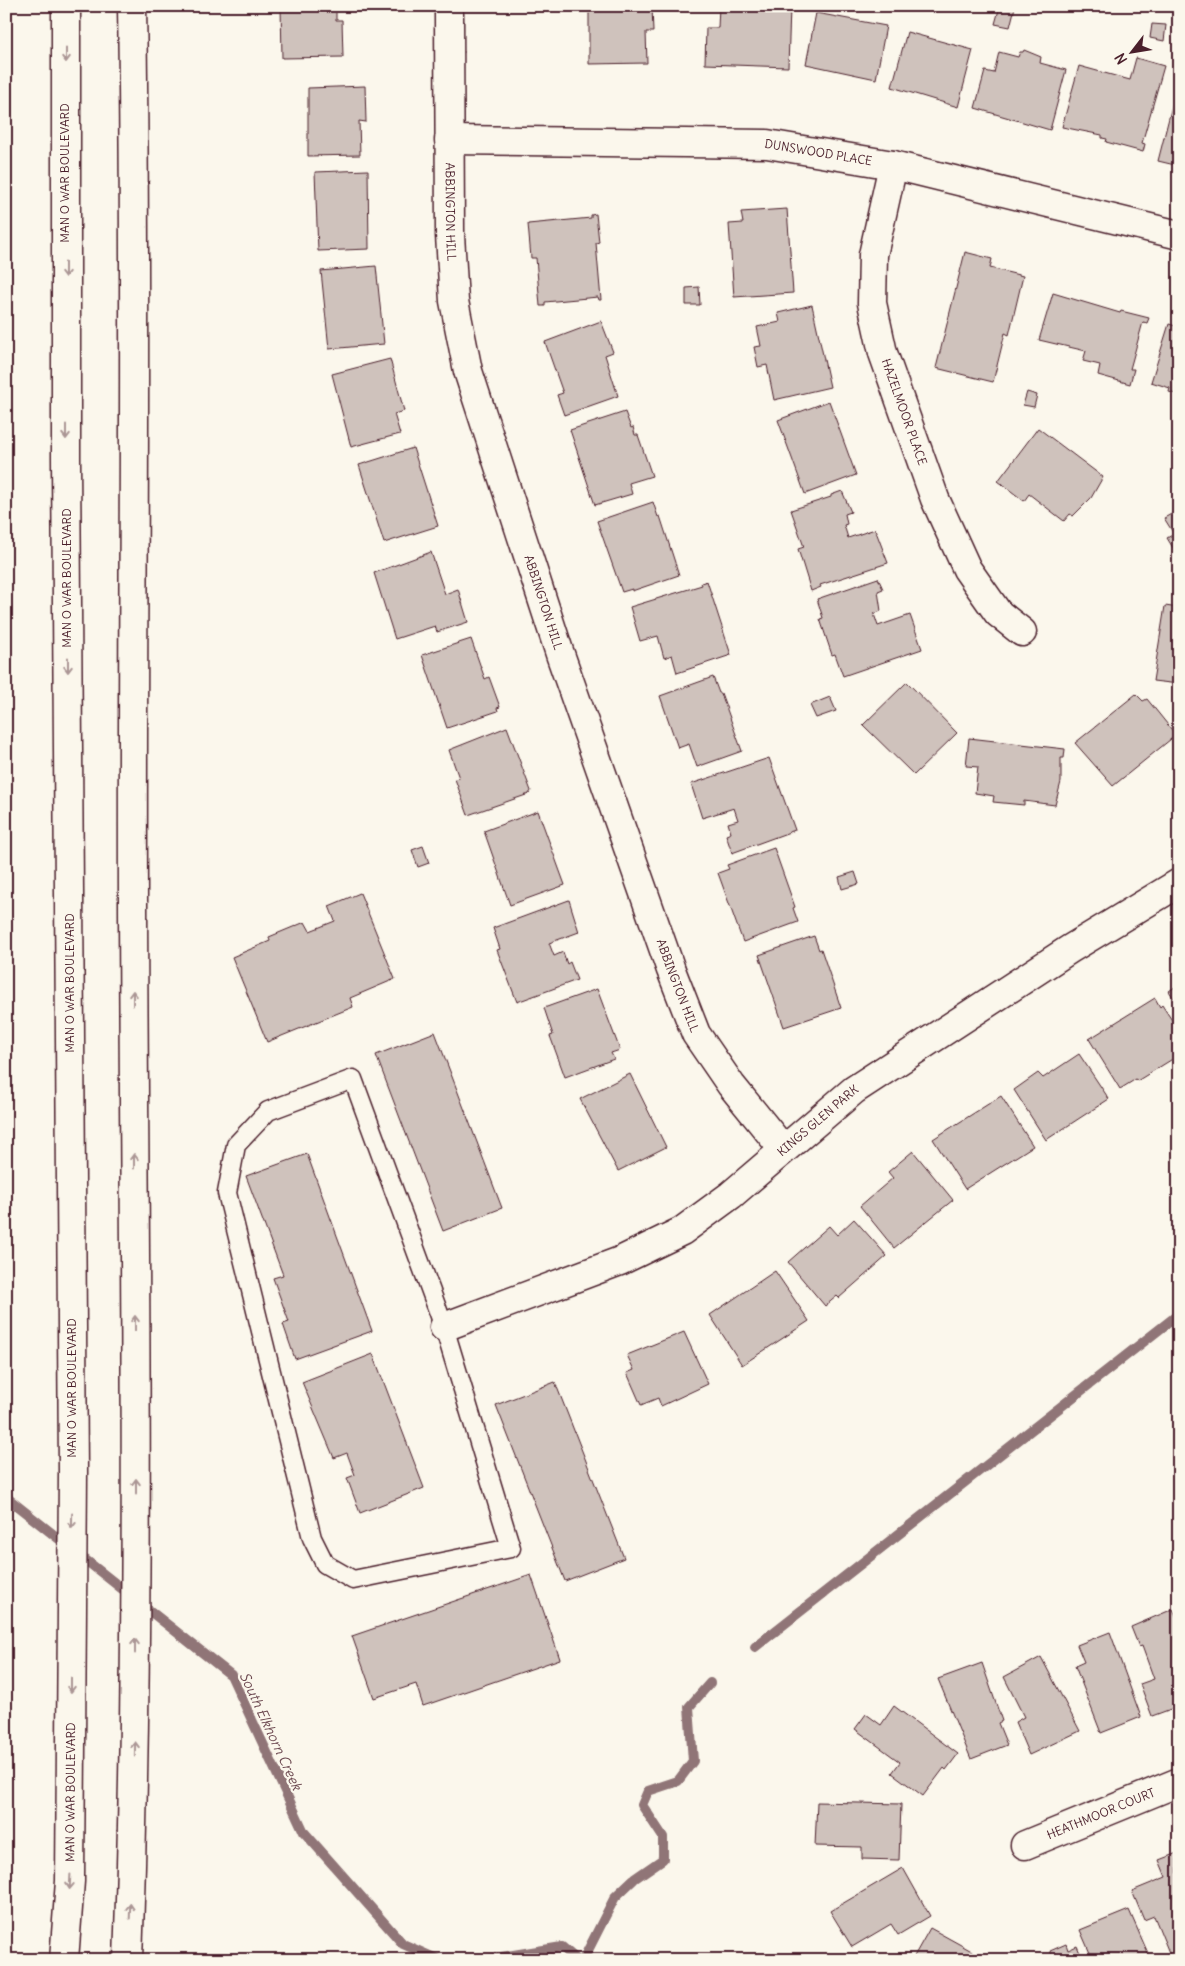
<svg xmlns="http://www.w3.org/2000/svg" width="1185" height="1966" font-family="Delius,sans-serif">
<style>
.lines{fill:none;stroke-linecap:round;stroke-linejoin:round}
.stream{stroke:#907477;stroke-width:10}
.building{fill:#cfc2bc;stroke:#4a1f2b}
.service-casing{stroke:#4a1f2b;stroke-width:21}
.minor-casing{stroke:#4a1f2b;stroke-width:31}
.primary-casing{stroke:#4a1f2b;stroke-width:31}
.service{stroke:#fbf7ec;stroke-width:18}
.minor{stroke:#fbf7ec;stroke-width:28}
.primary{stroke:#fbf7ec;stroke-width:28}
.oneway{stroke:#ab9695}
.labels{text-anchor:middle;stroke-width:4.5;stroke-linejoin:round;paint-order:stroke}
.street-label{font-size:12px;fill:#4a1f2b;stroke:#fbf7ec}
.water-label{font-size:14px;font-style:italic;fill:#6d4a51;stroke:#fbf7ec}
</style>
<rect width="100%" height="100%" fill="#fbf7ec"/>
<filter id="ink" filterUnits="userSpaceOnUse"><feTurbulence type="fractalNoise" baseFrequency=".02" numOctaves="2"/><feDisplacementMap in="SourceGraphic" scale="10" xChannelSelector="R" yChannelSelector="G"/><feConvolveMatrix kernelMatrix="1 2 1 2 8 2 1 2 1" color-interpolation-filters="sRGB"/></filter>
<g filter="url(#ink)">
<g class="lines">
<!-- stream -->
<g class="stream">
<polyline points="6,1497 231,1675 304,1832 403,1944 439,1960"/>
<polyline points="755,1647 1179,1314"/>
<polyline points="483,1960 562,1947 577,1960"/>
<polyline points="583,1960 615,1897 634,1879 663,1859 663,1837 642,1805 648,1791 678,1781 693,1761 689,1707 710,1683"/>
</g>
</g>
<!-- building -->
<g class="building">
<polygon points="281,6 336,6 336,20 342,20 343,57 282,58"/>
<polygon points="589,6 652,6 653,32 646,32 647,63 589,64"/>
<polygon points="719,6 780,6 780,8 790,8 788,67 705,64 706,28 718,28"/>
<polygon points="1000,6 1015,7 1010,27 995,24"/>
<polygon points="816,13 886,26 876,79 806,64"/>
<polygon points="1152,24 1166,25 1164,41 1150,38"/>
<polygon points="907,32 973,50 958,107 892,87"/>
<polygon points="1024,50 1041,57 1040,63 1066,70 1050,130 975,108 985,71 994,73 999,52 1018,57 1020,52 1023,52"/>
<polygon points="1136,58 1164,66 1142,143 1145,144 1143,152 1106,142 1107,139 1102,138 1102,135 1062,127 1079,66 1130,80"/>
<polygon points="365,86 366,122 359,121 360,155 308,156 308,88"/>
<polygon points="1173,102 1179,104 1179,166 1158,161"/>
<polygon points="368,170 369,249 318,251 315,172"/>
<polygon points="787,209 793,293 734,297 729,224 743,223 741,212"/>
<polygon points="596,214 599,242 596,243 601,300 599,300 598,297 545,302 545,306 540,306 536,258 531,258 528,224 591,218 591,215"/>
<polygon points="965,252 992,259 990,268 1023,276 1009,335 1005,333 993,382 936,368"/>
<polygon points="376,266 384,344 329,349 321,271"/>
<polygon points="699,287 700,305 686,305 686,288"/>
<polygon points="1053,293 1120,313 1121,311 1149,318 1147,323 1143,322 1130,369 1134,369 1130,384 1098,375 1100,365 1083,361 1086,351 1039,340"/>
<polygon points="812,305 830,387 774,400 767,365 758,367 754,347 761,346 757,327 780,322 778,313"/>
<polygon points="601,321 613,352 605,355 618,396 564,415 557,395 563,393 545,342"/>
<polygon points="1169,324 1179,327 1179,395 1169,392 1170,388 1151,382"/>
<polygon points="390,359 404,411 394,414 400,434 351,447 332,374"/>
<polygon points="1027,392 1037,395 1034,407 1023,405"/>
<polygon points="829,401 856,475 805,494 778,420"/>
<polygon points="625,412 631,428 633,427 635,435 638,435 652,476 629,483 632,494 595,505 570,430"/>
<polygon points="1038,428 1103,477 1091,498 1073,516 1070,514 1064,521 1029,494 1024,501 998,481"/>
<polygon points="413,448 438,526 384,543 359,465"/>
<polygon points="842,491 851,512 845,514 847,524 844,525 848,538 875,529 888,563 820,585 821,587 811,591 798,549 804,547 791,510 831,497 831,495"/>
<polygon points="653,502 658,517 660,516 679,575 632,591 632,589 622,592 597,521"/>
<polygon points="1179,510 1179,555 1178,556 1167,538 1174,534 1164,518"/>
<polygon points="431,552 445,594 458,589 468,622 437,632 435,626 395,639 374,573"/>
<polygon points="878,578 883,589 878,591 881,611 874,614 878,626 910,615 922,649 843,676 835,654 832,655 820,619 823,618 817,599"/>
<polygon points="707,581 731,655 677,673 672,655 664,658 658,636 640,641 630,607 702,585 701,583"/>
<polygon points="1165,606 1179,608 1179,684 1153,681"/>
<polygon points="471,639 485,679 489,677 500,707 497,708 498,711 447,728 422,655"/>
<polygon points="713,677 719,693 721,693 742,751 697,767 689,744 678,748 660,696"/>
<polygon points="907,682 957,733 914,775 863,725"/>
<polygon points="1136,694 1143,701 1147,699 1176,735 1113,786 1075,743"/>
<polygon points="830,697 836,711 816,718 810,705"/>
<polygon points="507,727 531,791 529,794 468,815 455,779 459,778 449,750"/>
<polygon points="969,738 1065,749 1064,758 1061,758 1061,782 1055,805 1024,801 1024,805 993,802 994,796 975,793 978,767 966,766"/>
<polygon points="769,758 795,830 732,853 726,835 731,833 728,823 738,820 734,808 702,818 691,784"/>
<polygon points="538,811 565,885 510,905 484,831"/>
<polygon points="423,846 429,863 418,867 412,850"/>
<polygon points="774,848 795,907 793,908 798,922 743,942 718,873 729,869 727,865"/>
<polygon points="855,872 859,884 842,889 839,877"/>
<polygon points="360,893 395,979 350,998 353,1007 267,1042 232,957 270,941 269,937 305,922 310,931 335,921 329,906"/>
<polygon points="569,900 579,932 549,943 554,956 563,952 567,964 570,962 577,980 517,1002 497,950 500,949 493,928"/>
<polygon points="814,936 819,950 821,949 841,1008 784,1027 759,955"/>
<polygon points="1179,984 1179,1006 1169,991"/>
<polygon points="597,989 620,1050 611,1053 614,1059 565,1077 550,1036 553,1035 544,1008"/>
<polygon points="1155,998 1160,1007 1162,1005 1179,1031 1179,1055 1137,1081 1136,1079 1120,1089 1089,1039"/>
<polygon points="435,1032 502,1208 443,1231 376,1055"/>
<polygon points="1079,1054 1109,1099 1046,1140 1014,1090 1038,1073 1043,1078"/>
<polygon points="630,1074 666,1147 618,1171 580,1099"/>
<polygon points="1001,1096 1033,1146 965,1189 933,1139"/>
<polygon points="913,1151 953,1200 894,1248 860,1206 893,1178 888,1172"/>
<polygon points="307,1154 372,1331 295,1359 283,1324 289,1322 273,1278 283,1275 246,1176"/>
<polygon points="854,1219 887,1256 839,1298 837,1296 825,1306 788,1262 829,1226 837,1235"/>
<polygon points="775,1271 809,1321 742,1365 710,1315"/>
<polygon points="684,1332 708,1384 661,1406 658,1398 641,1405 627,1373 634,1370 627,1355"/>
<polygon points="373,1354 424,1488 360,1513 347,1478 355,1475 347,1453 334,1458 302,1382"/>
<polygon points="555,1382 624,1558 565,1581 496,1405"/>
<polygon points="531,1575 560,1659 423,1706 416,1684 374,1698 352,1636"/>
<polygon points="1173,1609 1179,1623 1179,1706 1152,1716 1140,1684 1154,1679 1142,1646 1139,1647 1131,1627"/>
<polygon points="1110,1632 1141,1717 1101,1733 1075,1666 1084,1662 1077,1645"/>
<polygon points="1041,1657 1080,1731 1029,1755 1015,1722 1024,1717 1004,1677"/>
<polygon points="982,1663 1002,1721 998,1723 1007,1745 971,1759 938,1679"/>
<polygon points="894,1706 958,1754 946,1770 944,1768 923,1796 892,1773 900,1762 855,1729 866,1714 881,1725"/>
<polygon points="817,1802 901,1804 899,1860 862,1859 862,1847 815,1846"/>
<polygon points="1177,1853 1179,1960 1172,1960 1154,1916 1144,1920 1132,1891 1166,1877 1159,1860"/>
<polygon points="903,1868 930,1916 898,1935 891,1924 852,1947 830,1911"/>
<polygon points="1129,1910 1151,1960 1093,1960 1080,1930"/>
<polygon points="930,1928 979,1955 976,1960 912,1960"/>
<polygon points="1066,1944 1068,1950 1077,1946 1083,1960 1047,1960 1053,1957 1050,1951"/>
</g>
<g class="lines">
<!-- service casing -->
<g class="service-casing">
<polygon id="service" points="353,1079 444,1327 511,1548 353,1580 325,1564 312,1538 227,1193 236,1145 268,1111"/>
</g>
<!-- minor casing -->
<g class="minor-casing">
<g id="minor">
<path id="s1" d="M449 14 450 235 454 301 468 371 560 654 671 970 696 1034 731 1085 783 1149"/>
<path id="s2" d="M449 140 767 144 893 165 1179 235"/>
<path id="s3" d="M893 165 873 255 872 303 883 353 935 499 967 569 998 613 1022 632"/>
<path id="s4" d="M444 1327 620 1261 682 1231 731 1195 854 1090 1070 949 1179 883"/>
<path id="s5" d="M1025 1845 1179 1782"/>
</g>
</g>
<!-- primary casing -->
<g class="primary-casing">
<g id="primary">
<path id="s6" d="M64 1960 70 1881 73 1472 66 458V6"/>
<path d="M128 1960C141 1606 134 1253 133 900 132 602 137 304 132 6"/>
</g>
</g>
<!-- service -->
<use href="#service" class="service"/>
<!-- minor -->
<use href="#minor" class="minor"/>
<!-- primary -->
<use href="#primary" class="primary"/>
</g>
<!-- one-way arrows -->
<defs><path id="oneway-shaft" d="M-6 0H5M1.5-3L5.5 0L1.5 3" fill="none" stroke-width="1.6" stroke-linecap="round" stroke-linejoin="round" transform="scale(1.25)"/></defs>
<g class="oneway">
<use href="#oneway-shaft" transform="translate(66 55) rotate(90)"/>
<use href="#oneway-shaft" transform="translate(65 270) rotate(90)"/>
<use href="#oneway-shaft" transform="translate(66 432) rotate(90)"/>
<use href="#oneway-shaft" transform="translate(68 665) rotate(90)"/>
<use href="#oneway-shaft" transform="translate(133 998) rotate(-90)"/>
<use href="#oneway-shaft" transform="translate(134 1161) rotate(-90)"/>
<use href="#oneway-shaft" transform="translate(135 1323) rotate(-90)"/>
<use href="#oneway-shaft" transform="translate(136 1486) rotate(-90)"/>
<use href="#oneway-shaft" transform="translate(72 1521) rotate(91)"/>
<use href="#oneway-shaft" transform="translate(135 1646) rotate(-90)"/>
<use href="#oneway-shaft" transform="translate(71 1685) rotate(90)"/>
<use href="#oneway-shaft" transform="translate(135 1749) rotate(-89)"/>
<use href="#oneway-shaft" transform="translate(70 1882) rotate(93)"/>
<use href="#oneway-shaft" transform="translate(130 1911) rotate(-88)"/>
</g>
</g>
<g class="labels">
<!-- street labels -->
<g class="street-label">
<text dy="4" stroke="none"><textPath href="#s2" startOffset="370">DUNSWOOD PLACE</textPath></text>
<text transform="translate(65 173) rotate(-90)" y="4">MAN O WAR BOULEVARD</text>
<text dy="4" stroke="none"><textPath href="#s1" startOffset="198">ABBINGTON HILL</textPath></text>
<text dy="4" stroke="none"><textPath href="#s3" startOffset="254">HAZELMOOR PLACE</textPath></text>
<text transform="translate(67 578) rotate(-90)" y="4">MAN O WAR BOULEVARD</text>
<text dy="4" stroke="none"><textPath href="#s1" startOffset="602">ABBINGTON HILL</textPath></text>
<text transform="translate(70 983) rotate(-90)" y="4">MAN O WAR BOULEVARD</text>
<text dy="4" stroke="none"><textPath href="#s1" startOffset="1008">ABBINGTON HILL</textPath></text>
<text dy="4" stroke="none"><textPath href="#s4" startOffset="432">KINGS GLEN PARK</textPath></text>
<text transform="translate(72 1388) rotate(-90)" y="4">MAN O WAR BOULEVARD</text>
<text dy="4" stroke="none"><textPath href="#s6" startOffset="168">MAN O WAR BOULEVARD</textPath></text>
<text dy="4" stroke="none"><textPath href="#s5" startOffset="82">HEATHMOOR COURT</textPath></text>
</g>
<!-- water labels -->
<g class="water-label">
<text transform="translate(271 1731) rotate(65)" y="5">South Elkhorn Creek</text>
</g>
</g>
<!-- margin -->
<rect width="1185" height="1966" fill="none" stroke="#fbf7ec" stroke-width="25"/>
<rect x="12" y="12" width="1160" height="1941" fill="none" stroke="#4a1f2b" stroke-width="2" filter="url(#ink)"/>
<!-- north arrow -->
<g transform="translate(1132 52) rotate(239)" stroke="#fbf7ec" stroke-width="4" paint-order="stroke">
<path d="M0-4L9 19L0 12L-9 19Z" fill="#4a1f2b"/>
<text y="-8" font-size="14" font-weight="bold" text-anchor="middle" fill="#4a1f2b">N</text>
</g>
</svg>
